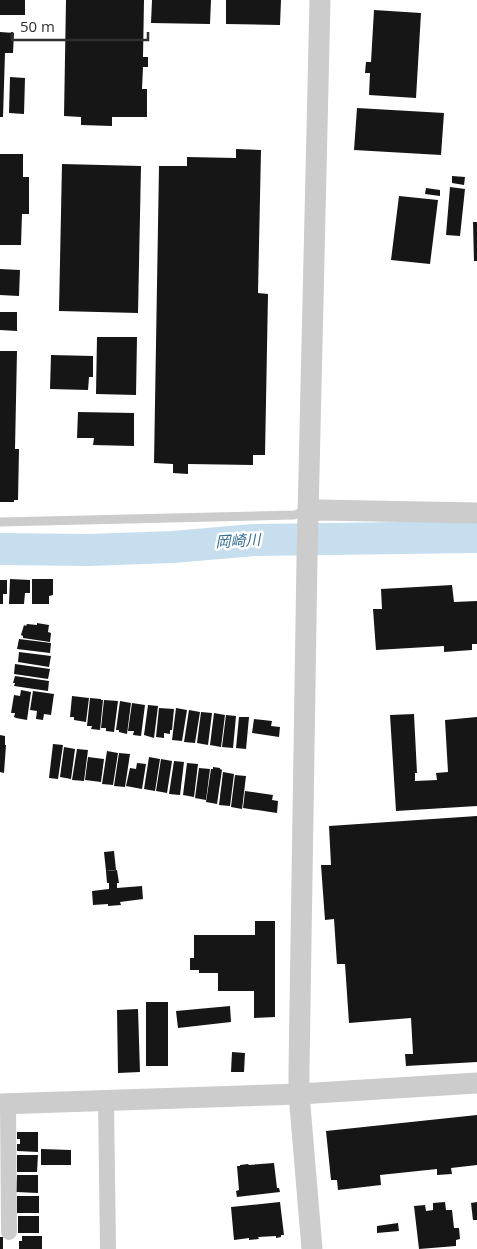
<svg xmlns="http://www.w3.org/2000/svg" width="477" height="1249" font-family="'Open Sans','Noto Sans JP',sans-serif">
<style>
.lines{fill:none;stroke-linecap:round;stroke-linejoin:round}
.river{stroke:#c6deee;stroke-width:32}
.building{fill:#161616}
.service{stroke:#ccc;stroke-width:9}
.minor{stroke:#ccc;stroke-width:16}
.tertiary{stroke:#ccc;stroke-width:21}
.labels{text-anchor:middle;stroke-width:5;stroke-linejoin:round;paint-order:stroke}
.water-label{font-size:15px;font-style:italic;fill:#366f97;stroke:#fff}
</style>
<rect width="100%" height="100%" fill="#fff"/>
<g class="lines">
<!-- river -->
<polyline class="river" points="0,549 88,550 173,547 254,540 477,537"/>
</g>
<!-- building -->
<g class="building">
<rect x="0" y="0" width="25" height="15"/>
<polygon points="66,0 144,0 143,57 148,57 148,67 143,67 142,89 147,89 147,117 112,117 112,126 81,125 81,117 64,116"/>
<polygon points="152,0 211,0 210,24 151,23"/>
<polygon points="226,0 281,0 280,25 226,24"/>
<polygon points="374,10 421,13 416,98 369,95 370,73 365,73 366,62 371,62"/>
<polygon points="0,32 14,33 13,53 5,53 3,117 0,117"/>
<polygon points="10,77 25,78 24,114 9,113"/>
<polygon points="357,108 444,113 441,155 354,150"/>
<polygon points="236,149 261,150 258,293 268,294 265,455 253,455 253,465 188,464 188,474 173,473 173,464 154,463 159,166 187,166 187,157 236,158"/>
<polygon points="0,154 23,154 23,177 29,177 29,214 22,214 21,245 0,245"/>
<polygon points="62,164 141,166 138,313 59,311"/>
<polygon points="452,176 465,177 464,185 452,183"/>
<polygon points="450,187 465,189 460,236 446,235"/>
<polygon points="426,188 440,190 440,196 425,194"/>
<polygon points="399,196 438,200 430,264 391,260"/>
<polygon points="473,222 477,222 477,261 474,261"/>
<polygon points="0,269 20,270 19,296 0,295"/>
<polygon points="0,312 17,312 17,331 0,330"/>
<polygon points="97,337 137,337 136,395 96,394"/>
<polygon points="0,351 17,351 15,449 19,449 18,500 14,500 14,502 0,502"/>
<polygon points="51,355 93,356 93,377 89,377 88,390 50,389"/>
<polygon points="78,412 134,413 134,446 93,445 94,438 77,438"/>
<polygon points="10,579 30,580 30,593 25,593 24,604 9,604"/>
<polygon points="32,579 53,579 53,595 49,596 49,604 32,604"/>
<polygon points="0,580 7,580 7,594 3,594 3,604 0,604"/>
<polygon points="452,585 454,602 477,601 477,644 472,644 472,650 444,652 444,646 376,650 373,609 382,609 381,589"/>
<polygon points="37,623 49,625 48,632 51,633 50,642 23,638 23,636 21,635 24,625 26,626 27,624 37,625"/>
<polygon points="19,639 51,643 50,653 17,649"/>
<polygon points="19,652 51,656 49,667 18,662"/>
<polygon points="15,664 50,669 48,679 14,674"/>
<polygon points="15,676 49,681 48,691 14,686 15,683 13,683"/>
<polygon points="21,690 31,692 27,720 16,718 14,717 15,713 11,713 14,695 20,696"/>
<polygon points="33,691 54,694 51,715 44,714 43,720 36,719 37,711 30,710"/>
<polygon points="72,696 89,698 86,722 74,720 74,717 70,717"/>
<polygon points="90,698 101,699 101,700 103,700 100,730 91,729 92,726 87,726"/>
<polygon points="104,700 118,701 114,732 106,731 106,728 101,728"/>
<polygon points="120,701 131,703 127,734 119,732 119,730 116,730"/>
<polygon points="132,703 145,705 141,736 133,735 134,731 128,731"/>
<polygon points="148,705 158,706 154,738 144,735"/>
<polygon points="159,708 174,709 172,730 170,730 170,734 164,733 164,738 156,737"/>
<polygon points="176,708 187,710 182,741 172,740"/>
<polygon points="189,710 200,712 195,743 184,742"/>
<polygon points="201,712 212,713 208,745 197,743"/>
<polygon points="214,713 225,715 221,747 210,745"/>
<polygon points="414,714 417,773 415,773 415,781 437,780 436,773 448,772 445,720 477,717 477,806 396,811 390,715"/>
<polygon points="226,715 236,716 233,748 222,747"/>
<polygon points="239,717 249,717 246,749 236,748"/>
<polygon points="254,719 272,721 271,726 280,727 279,737 252,733"/>
<polygon points="0,735 5,736 5,745 6,745 4,773 0,772"/>
<polygon points="53,744 63,745 58,779 49,778"/>
<polygon points="64,747 75,749 71,779 60,777"/>
<polygon points="77,749 88,750 84,781 72,780"/>
<polygon points="107,751 118,753 113,785 102,784"/>
<polygon points="119,753 130,754 125,787 114,786"/>
<polygon points="88,757 104,759 101,782 85,780"/>
<polygon points="149,757 160,759 155,791 144,789"/>
<polygon points="161,759 172,761 167,793 156,791"/>
<polygon points="174,761 184,762 180,795 169,794"/>
<polygon points="137,763 146,764 142,789 126,786 130,768 136,769"/>
<polygon points="187,763 198,764 194,797 183,795"/>
<polygon points="213,767 220,768 220,769 222,770 217,804 206,802 211,769 213,769"/>
<polygon points="199,768 210,769 206,800 195,798"/>
<polygon points="223,772 234,774 230,806 219,805"/>
<polygon points="235,775 246,776 242,809 231,807"/>
<polygon points="245,791 273,795 272,800 278,801 277,813 243,808"/>
<polygon points="477,816 477,1062 406,1066 405,1054 413,1054 411,1018 349,1023 345,964 337,964 334,919 325,920 321,865 331,865 329,826"/>
<polygon points="114,851 116,870 106,871 104,852"/>
<polygon points="117,870 119,883 117,883 117,888 142,886 143,899 120,902 121,905 108,906 108,904 93,905 92,891 109,889 109,883 107,883 106,871"/>
<polygon points="255,921 275,921 275,1017 254,1018 254,991 218,991 218,973 199,973 199,970 190,970 190,958 194,958 194,935 255,935"/>
<rect x="146" y="1002" width="22" height="64"/>
<polygon points="230,1006 231,1022 178,1028 176,1011"/>
<polygon points="138,1009 140,1072 118,1073 117,1010"/>
<polygon points="232,1052 245,1053 244,1072 231,1072"/>
<polygon points="477,1115 477,1165 451,1168 452,1174 437,1175 437,1169 380,1175 381,1185 338,1190 337,1180 331,1180 326,1131"/>
<polygon points="17,1132 38,1132 38,1152 17,1151 17,1144 20,1144 20,1139 17,1139"/>
<polygon points="41,1149 71,1150 71,1165 41,1165"/>
<polygon points="17,1155 38,1155 37,1172 17,1172"/>
<polygon points="274,1163 277,1188 279,1188 280,1192 237,1197 236,1191 239,1190 237,1166 240,1166 240,1165 248,1164 249,1165"/>
<polygon points="17,1175 38,1175 38,1193 16,1192"/>
<rect x="17" y="1196" width="22" height="17"/>
<polygon points="280,1202 284,1235 281,1235 281,1237 276,1238 276,1236 258,1237 259,1239 249,1240 249,1238 234,1240 231,1207"/>
<polygon points="445,1202 446,1210 452,1210 454,1228 459,1228 460,1239 456,1240 456,1246 419,1249 414,1206 425,1205 426,1211 433,1210 433,1203"/>
<polygon points="477,1202 477,1220 473,1220 471,1203"/>
<rect x="18" y="1216" width="21" height="17"/>
<polygon points="398,1223 399,1231 377,1233 377,1226"/>
<polygon points="22,1236 42,1236 42,1249 19,1249 19,1241 22,1241"/>
<rect x="0" y="1237" width="3" height="12"/>
</g>
<g class="lines">
<!-- service -->
<polyline class="service" points="0,522 294,515 308,511"/>
<!-- minor -->
<g class="minor">
<polyline points="106,1101 108,1249"/>
<polyline points="8,1104 9,1232"/>
</g>
<!-- tertiary -->
<g class="tertiary">
<polyline points="308,511 321,510 477,513"/>
<polyline points="0,1104 299,1094 477,1083"/>
<polyline points="312,1249 299,1094 299,1070 307,559 320,0"/>
</g>
</g>
<g class="labels">
<!-- water labels -->
<g class="water-label">
<text transform="translate(238 541) rotate(-3)" y="5">岡崎川</text>
</g>
</g>
<!-- scale -->
<path d="M12 32v8h136v-8" fill="none" stroke="#2f2f2f" stroke-width="2.5"/>
<text x="20" y="32" font-size="15" fill="#2f2f2f" stroke="#ffffff" stroke-width="4" paint-order="stroke">50 m</text>
</svg>
